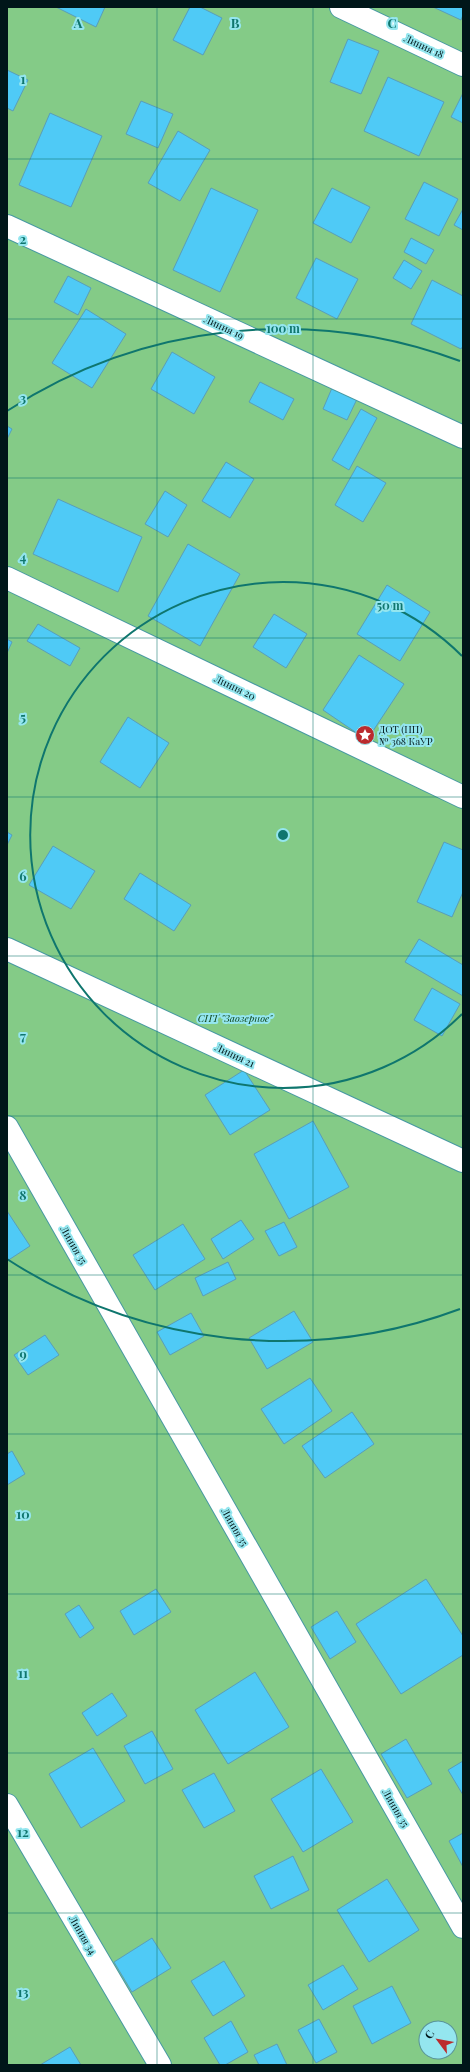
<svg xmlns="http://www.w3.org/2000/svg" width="470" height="2072" font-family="'Playfair Display',serif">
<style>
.green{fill:#84cb87;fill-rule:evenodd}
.building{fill:#4fcaf6;stroke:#599eb9}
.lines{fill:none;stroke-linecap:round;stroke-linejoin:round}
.street-casing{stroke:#4799a2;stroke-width:24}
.street{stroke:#fff;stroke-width:22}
.grid{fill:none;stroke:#0f766e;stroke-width:1;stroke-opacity:0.55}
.ring{fill:none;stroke:#0f766e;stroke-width:2}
.labels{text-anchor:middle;stroke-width:4;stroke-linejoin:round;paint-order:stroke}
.street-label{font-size:10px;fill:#001619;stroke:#94e6ef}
.poi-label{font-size:10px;fill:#001619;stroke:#94e6ef;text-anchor:start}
.park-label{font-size:10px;font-style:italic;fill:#0b4113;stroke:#94e6ef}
.grid-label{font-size:13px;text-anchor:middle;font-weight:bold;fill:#0f766e;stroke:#94e6ef;stroke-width:4;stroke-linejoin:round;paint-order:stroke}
.centre{fill:#0f766e;stroke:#94e6ef;stroke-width:2}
.ring-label{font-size:12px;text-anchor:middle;font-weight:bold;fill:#0f766e;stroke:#94e6ef;stroke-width:4;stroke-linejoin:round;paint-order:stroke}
</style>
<rect width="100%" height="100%" fill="#94e6ef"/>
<!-- green -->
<path class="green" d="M7 7H463V2065H7ZM426 2028H450V2052H426Z"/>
<!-- building -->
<g class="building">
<polygon points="56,7 105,7 96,27"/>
<polygon points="190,7 200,7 222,18 203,55 173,40"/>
<polygon points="433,7 463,7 463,15 461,20"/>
<polygon points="348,39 379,51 361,94 330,82"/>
<polygon points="7,70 28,80 13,111 7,108"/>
<polygon points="388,77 444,102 419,156 364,131"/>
<polygon points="463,93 463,123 451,117"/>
<polygon points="141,101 173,114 158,148 126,134"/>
<polygon points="50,113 102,136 71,207 19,185"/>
<polygon points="178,131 210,150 180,201 148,183"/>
<polygon points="424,182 458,199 439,236 405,219"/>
<polygon points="211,188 258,210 220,292 173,270"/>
<polygon points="332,188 370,207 351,243 313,223"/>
<polygon points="463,209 463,230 454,225"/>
<polygon points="411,238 434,250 426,264 404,252"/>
<polygon points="316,258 358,279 337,319 296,298"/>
<polygon points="404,260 422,271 411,289 393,278"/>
<polygon points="68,276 91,288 78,315 54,302"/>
<polygon points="432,280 463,296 463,346 461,349 411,324"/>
<polygon points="86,309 126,334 92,388 52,363"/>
<polygon points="172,352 215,377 194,414 151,389"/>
<polygon points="260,382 294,399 283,420 249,402"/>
<polygon points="332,388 357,399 347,420 323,409"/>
<polygon points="361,409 377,418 349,470 332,460"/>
<polygon points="7,426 12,429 7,439"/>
<polygon points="226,462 254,479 230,518 202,501"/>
<polygon points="357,466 386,483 363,522 335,505"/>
<polygon points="165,491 187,505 168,537 145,524"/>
<polygon points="58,499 142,537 118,592 33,554"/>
<polygon points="188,544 240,574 200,646 148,616"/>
<polygon points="387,585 430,612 400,661 357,634"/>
<polygon points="274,614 307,634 286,668 253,647"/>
<polygon points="38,624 80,648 70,666 27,641"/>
<polygon points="7,639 12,642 7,653"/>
<polygon points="359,655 404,684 367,740 323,710"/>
<polygon points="128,717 169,743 140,788 100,762"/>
<polygon points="7,832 12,835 7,845"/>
<polygon points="444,842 463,850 463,892 452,917 417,902"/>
<polygon points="53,846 95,871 71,909 29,885"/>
<polygon points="140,873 191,905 174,931 124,899"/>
<polygon points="419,939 463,965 463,996 405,962"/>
<polygon points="432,988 460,1004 442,1036 414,1020"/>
<polygon points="244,1070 270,1110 230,1135 205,1095"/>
<polygon points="313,1121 349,1187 289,1219 254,1154"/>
<polygon points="7,1211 30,1246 7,1261"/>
<polygon points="241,1220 254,1239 223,1259 211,1239"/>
<polygon points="284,1222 297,1247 279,1256 265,1231"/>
<polygon points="183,1224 205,1259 155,1290 133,1255"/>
<polygon points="228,1262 236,1279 203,1296 195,1278"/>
<polygon points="294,1311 313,1342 267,1369 249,1338"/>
<polygon points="191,1313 204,1336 170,1355 157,1332"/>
<polygon points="45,1335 59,1355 28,1375 14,1355"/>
<polygon points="310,1378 332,1411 284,1444 261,1409"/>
<polygon points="352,1412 374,1444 325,1478 302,1446"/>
<polygon points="12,1451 25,1474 7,1485 7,1454"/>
<polygon points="426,1579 463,1636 463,1655 401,1694 356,1624"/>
<polygon points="156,1589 171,1612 134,1635 120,1611"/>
<polygon points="79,1605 94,1628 80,1638 65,1614"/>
<polygon points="337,1611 356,1642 330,1659 311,1627"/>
<polygon points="255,1672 289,1727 228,1764 195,1710"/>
<polygon points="112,1693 127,1716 97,1736 82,1713"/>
<polygon points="152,1731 173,1769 145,1784 124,1746"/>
<polygon points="406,1739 432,1784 407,1798 381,1754"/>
<polygon points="93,1748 125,1801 81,1828 49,1774"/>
<polygon points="463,1761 463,1795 448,1770"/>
<polygon points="321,1769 353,1822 303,1852 271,1799"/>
<polygon points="214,1773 235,1811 204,1828 182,1790"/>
<polygon points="463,1833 463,1867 449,1841"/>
<polygon points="293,1856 309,1890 271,1909 254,1876"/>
<polygon points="387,1879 419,1930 369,1962 337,1910"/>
<polygon points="152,1938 171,1968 132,1992 114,1962"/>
<polygon points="224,1961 245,1996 213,2016 191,1981"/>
<polygon points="343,1965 358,1989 323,2010 308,1985"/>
<polygon points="392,1986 411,2023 372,2044 353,2006"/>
<polygon points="319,2019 337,2052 316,2063 298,2030"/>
<polygon points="231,2021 248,2052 225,2065 220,2065 204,2038"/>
<polygon points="277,2044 287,2065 259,2065 254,2055"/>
<polygon points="70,2047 81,2065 40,2065"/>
</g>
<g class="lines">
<!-- street casing -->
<g class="street-casing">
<g id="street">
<polyline points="341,7 463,65"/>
<polyline points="7,226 463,437"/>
<polyline points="7,578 463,797"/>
<polyline points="7,949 463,1161"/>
<polyline points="7,1127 463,1927"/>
<polyline points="7,1805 160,2065"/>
</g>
</g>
<!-- street -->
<use href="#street" class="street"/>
</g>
<!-- grid -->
<path class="grid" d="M157 7V2065M313 7V2065M7 159H463M7 319H463M7 478H463M7 638H463M7 797H463M7 956H463M7 1116H463M7 1275H463M7 1434H463M7 1594H463M7 1753H463M7 1913H463"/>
<!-- distance rings -->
<g class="ring">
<path d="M462 1014A253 253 0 1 1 462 656"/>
<path d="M460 1309A506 506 0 0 1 7 1259M7 411A506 506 0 0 1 460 361"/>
</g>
<!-- icons -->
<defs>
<g id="sight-disc" transform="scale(1)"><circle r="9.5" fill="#bb2b2e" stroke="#94e6ef"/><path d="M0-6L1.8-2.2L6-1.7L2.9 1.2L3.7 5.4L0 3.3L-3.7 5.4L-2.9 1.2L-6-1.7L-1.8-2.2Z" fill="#fff"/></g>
</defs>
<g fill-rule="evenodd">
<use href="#sight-disc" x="365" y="735"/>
</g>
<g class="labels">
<!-- street labels -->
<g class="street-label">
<text transform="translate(424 46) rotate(25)" y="4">Линия 18</text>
<text transform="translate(224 327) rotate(25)" y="4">Линия 19</text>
<text transform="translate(235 687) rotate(26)" y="4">Линия 20</text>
<text transform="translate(235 1055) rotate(25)" y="4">Линия 21</text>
<text transform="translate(74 1245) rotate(60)" y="4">Линия 35</text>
<text transform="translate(235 1527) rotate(60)" y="4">Линия 35</text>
<text transform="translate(396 1808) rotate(60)" y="4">Линия 35</text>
<text transform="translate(83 1935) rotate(60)" y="4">Линия 34</text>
</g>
<!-- poi labels -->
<g class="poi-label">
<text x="379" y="733">ДОТ (НП)<tspan x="379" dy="12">№ 368 КаУР</tspan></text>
</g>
<!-- park labels -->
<g class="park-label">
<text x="235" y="1022">СНТ "Заозерное"</text>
</g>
</g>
<g class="grid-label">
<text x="78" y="28">A</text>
<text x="235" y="28">B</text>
<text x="392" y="28">C</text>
<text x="23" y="84">1</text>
<text x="23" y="244">2</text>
<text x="23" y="403">3</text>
<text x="23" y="562">4</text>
<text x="23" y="722">5</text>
<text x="23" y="881">6</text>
<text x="23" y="1041">7</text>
<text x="23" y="1200">8</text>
<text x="23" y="1359">9</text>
<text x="23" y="1519">10</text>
<text x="23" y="1678">11</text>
<text x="23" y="1837">12</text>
<text x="23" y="1997">13</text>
</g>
<circle cx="283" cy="835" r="6" class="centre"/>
<g class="ring-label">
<text x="283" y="333">100 m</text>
<text x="390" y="610">50 m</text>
</g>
<!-- border -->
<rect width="470" height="2072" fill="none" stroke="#001619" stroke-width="16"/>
<!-- north arrow -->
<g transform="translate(438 2040) rotate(302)"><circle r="19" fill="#94e6ef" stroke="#599399"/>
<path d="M0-3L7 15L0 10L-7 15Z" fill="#bb2b2e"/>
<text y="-6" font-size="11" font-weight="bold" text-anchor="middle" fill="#001619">С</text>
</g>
</svg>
